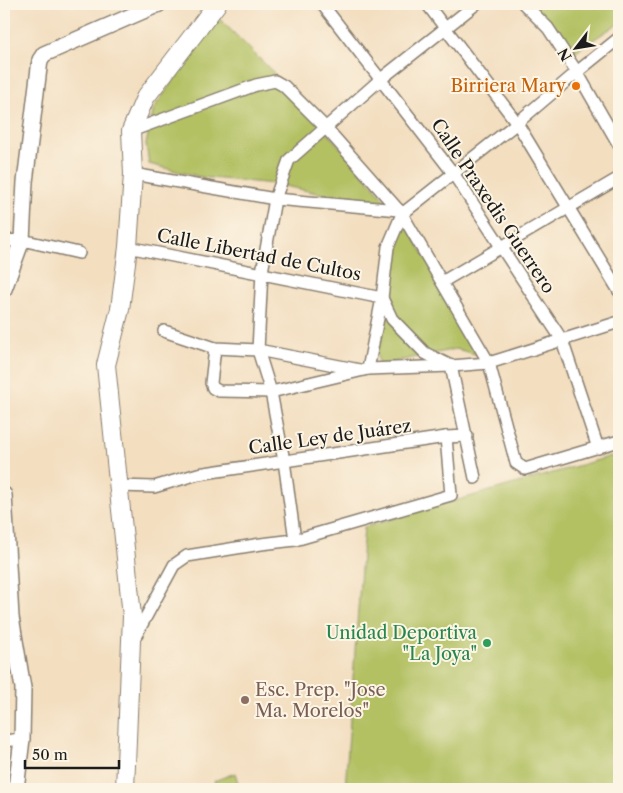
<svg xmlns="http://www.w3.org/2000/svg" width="623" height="793" font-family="'Libre Caslon Text',serif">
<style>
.green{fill:#b3c164;stroke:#686e40}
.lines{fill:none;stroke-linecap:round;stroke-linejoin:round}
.street-casing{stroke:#887d6e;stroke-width:14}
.secondary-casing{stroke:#887d6e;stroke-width:18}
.primary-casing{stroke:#887d6e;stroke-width:20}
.street{stroke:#fff;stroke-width:11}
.secondary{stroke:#fff;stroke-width:15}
.primary{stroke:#fff;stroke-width:18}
.food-dot{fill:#e8710a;stroke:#fcf5e5;stroke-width:2}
.leisure-dot{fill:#2e9e5b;stroke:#fcf5e5;stroke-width:2}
.education-dot{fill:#8d6e63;stroke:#fcf5e5;stroke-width:2}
.labels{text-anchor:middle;stroke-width:4;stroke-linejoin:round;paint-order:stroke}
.food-label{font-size:18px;fill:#c56008;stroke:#fcf5e5;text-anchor:end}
.street-label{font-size:18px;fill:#1c1c1c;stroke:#fcf5e5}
.leisure-label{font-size:18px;fill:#27864d;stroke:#fcf5e5;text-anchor:end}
.education-label{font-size:18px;fill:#785e54;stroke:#fcf5e5;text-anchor:start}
</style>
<rect width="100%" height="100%" fill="#fcf5e5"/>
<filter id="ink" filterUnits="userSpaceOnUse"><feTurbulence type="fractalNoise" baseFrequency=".02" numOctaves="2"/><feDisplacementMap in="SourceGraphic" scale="10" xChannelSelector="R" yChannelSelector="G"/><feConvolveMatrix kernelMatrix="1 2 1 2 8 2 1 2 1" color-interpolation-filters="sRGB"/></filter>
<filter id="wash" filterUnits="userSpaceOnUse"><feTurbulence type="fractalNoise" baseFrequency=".0096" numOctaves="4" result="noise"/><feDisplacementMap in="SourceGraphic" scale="20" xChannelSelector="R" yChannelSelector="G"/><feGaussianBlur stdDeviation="1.12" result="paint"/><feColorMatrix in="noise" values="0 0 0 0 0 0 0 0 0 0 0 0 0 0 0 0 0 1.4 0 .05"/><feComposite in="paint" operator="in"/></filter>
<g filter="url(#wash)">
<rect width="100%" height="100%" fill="#f3dec0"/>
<!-- green -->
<g class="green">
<polygon points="527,4 619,4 619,23 570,55"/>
<polygon points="218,17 289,88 387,202 327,195 275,184 200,177 149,164 146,144 154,108"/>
<polygon points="403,219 483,356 456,349 379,365 376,350 385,323 392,292 393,243"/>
<polygon points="619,454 619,789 345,789 364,527"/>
<polygon points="235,773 240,789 217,789 214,781"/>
</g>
</g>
<g filter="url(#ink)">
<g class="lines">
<!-- street casing -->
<g class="street-casing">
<g id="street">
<polyline points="322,4 453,173 562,340 598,448"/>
<polyline points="427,4 517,123 619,291"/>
<polyline points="524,4 548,28 577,72 619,145"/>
<polyline points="131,131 256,85 275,81 284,86 326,128 402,214 489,363 516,463 525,469 619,441"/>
<polyline points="133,174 275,199 399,210"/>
<polyline points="4,241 22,240 79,253"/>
<polyline points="128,247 382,298"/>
<polyline points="442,282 619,178"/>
<polyline points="382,298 392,319 425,353 449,365"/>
<polyline points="164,331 215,348 258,350 360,370"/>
<polyline points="215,348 211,383 213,388 219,391 271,392 368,369 451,366 489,363 619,322"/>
<polyline points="451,366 475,478"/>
<polyline points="368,369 382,298 388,247 402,214 517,123 577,72 619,38"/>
<polyline points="118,486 154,487 198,474 446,437 467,436"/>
<polyline points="295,540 284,461 271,392 258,350 262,272 275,199 289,160 381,79 476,4"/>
<polyline points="134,639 174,565 187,556 261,544 295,540 451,495 446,437"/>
<polyline points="4,741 22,739"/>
</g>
</g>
<!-- secondary casing -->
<g class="secondary-casing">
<g id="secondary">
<polyline points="4,289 22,240 25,182 40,60 44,54 159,4"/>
<polyline points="4,495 11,617 23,688 22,739 16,789"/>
</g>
</g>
<!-- primary casing -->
<g class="primary-casing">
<polyline id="primary" points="125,789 132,616 106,365 120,309 128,247 133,174 131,131 145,98 217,4"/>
</g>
<!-- street -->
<use href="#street" class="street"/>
<!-- secondary -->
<use href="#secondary" class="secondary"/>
<!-- primary -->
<use href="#primary" class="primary"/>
</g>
</g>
<!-- markers -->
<circle class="food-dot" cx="576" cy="86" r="5"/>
<circle class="leisure-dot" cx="487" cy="643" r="5"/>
<circle class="education-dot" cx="245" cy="700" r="5"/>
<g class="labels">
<!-- food labels -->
<g class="food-label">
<text x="566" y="92">Birriera Mary</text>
</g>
<!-- street labels -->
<g class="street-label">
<text transform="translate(493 206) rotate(56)" y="6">Calle Praxedis Guerrero</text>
<text transform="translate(259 255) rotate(11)" y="6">Calle Libertad de Cultos</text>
<text transform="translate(330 437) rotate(-8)" y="6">Calle Ley de Juárez</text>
</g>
<!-- leisure labels -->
<g class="leisure-label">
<text x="477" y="639">Unidad Deportiva<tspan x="477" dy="21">"La Joya"</tspan></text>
</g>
<!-- education labels -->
<g class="education-label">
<text x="255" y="696">Esc. Prep. "Jose<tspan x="255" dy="21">Ma. Morelos"</tspan></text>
</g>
</g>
<!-- margin -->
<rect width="623" height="793" fill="none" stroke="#fcf5e5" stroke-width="20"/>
<!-- north arrow -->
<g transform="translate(576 48) rotate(239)" stroke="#fcf5e5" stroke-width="4" paint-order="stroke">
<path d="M0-4L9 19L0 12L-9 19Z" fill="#1c1c1c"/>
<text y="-8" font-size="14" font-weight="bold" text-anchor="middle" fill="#1c1c1c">N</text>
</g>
<!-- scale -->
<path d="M25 760v8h94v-8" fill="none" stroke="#1c1c1c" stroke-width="2.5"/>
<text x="32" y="760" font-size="15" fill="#1c1c1c" stroke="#fcf5e5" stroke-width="4" paint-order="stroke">50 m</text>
</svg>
